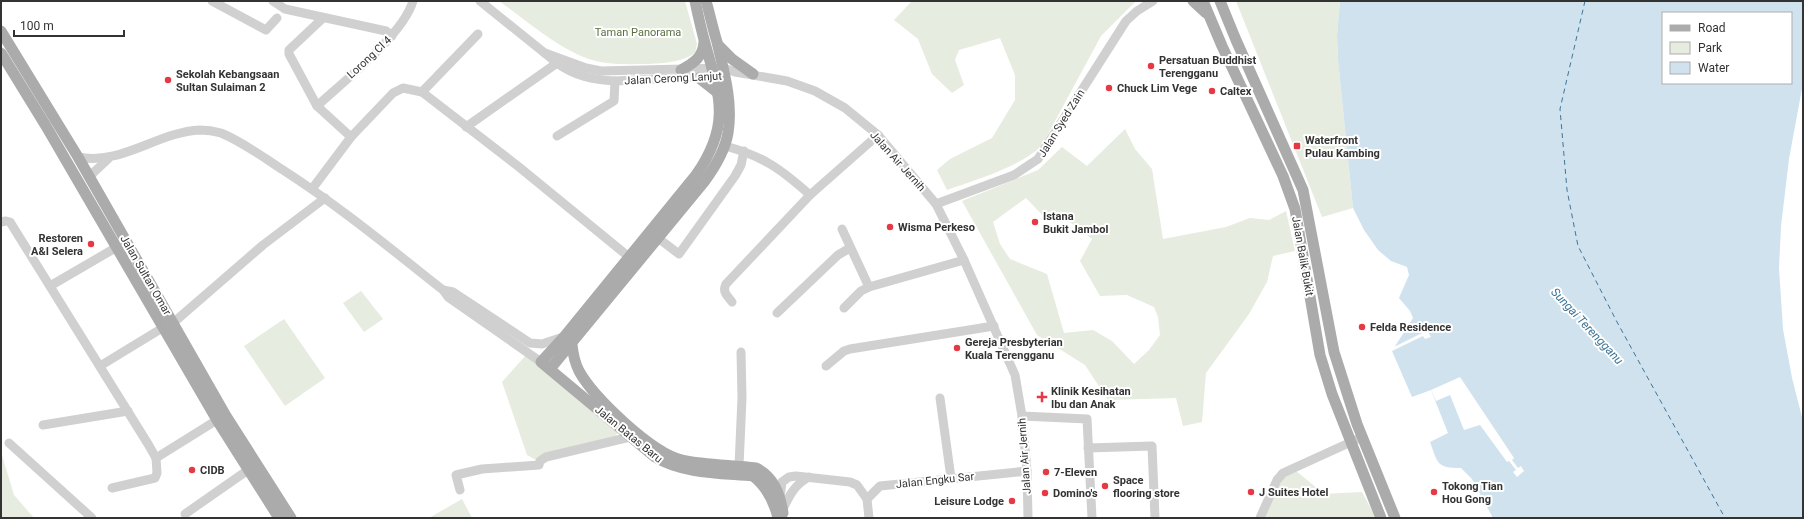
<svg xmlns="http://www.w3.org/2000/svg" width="1804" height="519" font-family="Roboto,sans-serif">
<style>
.green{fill:#e6ecdf;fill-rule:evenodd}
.water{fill:#cfe2ee;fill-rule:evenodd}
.pier{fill:#fff}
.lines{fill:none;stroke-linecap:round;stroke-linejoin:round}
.ferry{stroke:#3f7597;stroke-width:1;stroke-dasharray:5 4;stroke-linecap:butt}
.minor{stroke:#d0d0d0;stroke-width:9}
.major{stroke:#ababab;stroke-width:11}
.poi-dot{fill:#e63946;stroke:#fff;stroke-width:1.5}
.labels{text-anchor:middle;stroke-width:4;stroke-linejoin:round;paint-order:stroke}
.park-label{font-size:11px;fill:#56703f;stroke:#fff}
.street-label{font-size:11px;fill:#333;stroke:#fff}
.poi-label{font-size:11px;font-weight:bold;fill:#333;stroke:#fff;text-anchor:start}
.water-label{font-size:12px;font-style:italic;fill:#3f7597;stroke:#fff}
</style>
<rect width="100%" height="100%" fill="#fff"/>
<!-- green -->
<g class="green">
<path d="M499 1H685L697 44 695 53C682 62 665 63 649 64 633 64 616 65 600 62 565 55 529 22 499 1Z"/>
<path d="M912 1H1136L1101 36 1041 147C1014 169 980 178 947 190L937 170 950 159 992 138 1015 100V75L1000 38 959 50 955 60 964 85 952 93 932 74 918 39 894 20Z"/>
<polygon points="1236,1 1340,1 1337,35 1338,60 1353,208 1322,217"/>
<path d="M1125 129 1135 149 1152 169 1163 239 1226 227 1250 218 1269 220 1286 211 1295 251 1273 256 1267 282 1249 314 1206 373 1202 422 1183 426 1176 398 1108 400 1085 365 1037 335 962 201 1038 170 1062 147 1087 166ZM1026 198 1048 221 1058 213 1092 239 1080 261 1100 296 1127 295 1154 307 1158 317 1160 335 1149 350 1134 364 1112 341 1093 330 1064 333 1047 274 1010 259 1000 244 993 222Z"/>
<polygon points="361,291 383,319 364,332 343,303"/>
<polygon points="284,319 325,378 285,406 244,346"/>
<polygon points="526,355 620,431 615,436 545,453 536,460 527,455 502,382"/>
<polygon points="1,452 14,495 34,518 1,518"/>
<polygon points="1295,470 1324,494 1362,492 1376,518 1263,518 1281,478"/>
<polygon points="462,499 472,518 429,518"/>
</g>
<!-- water -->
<path class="water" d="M1340 1H1803V83L1789 159 1781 226 1779 268 1783 329 1792 378 1803 421V518H1493L1472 479 1461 468C1436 468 1438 463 1430 442L1448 433 1431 390 1412 397 1392 351 1413 318 1410 311 1399 298 1409 275 1407 267 1391 261 1378 250 1364 230 1353 208 1338 60 1337 35ZM1663 13H1791V83H1663Z"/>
<!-- pier -->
<g class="pier">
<polygon points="1426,329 1431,337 1425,339 1423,336 1392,351 1392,348 1422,333 1421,330"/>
<polygon points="1460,377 1514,458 1512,460 1518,468 1521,466 1524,471 1517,477 1513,472 1516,470 1509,461 1507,462 1480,425 1464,430 1450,395 1436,401 1431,390"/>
</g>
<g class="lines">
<!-- ferry -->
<polyline class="ferry" points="1585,1 1560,109 1567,190 1578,246 1617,322 1725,518"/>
<!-- minor -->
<g class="minor">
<polyline points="212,1 266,30 277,18"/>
<polyline points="273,1 285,9 386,31 392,36"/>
<path d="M480 1 557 63C575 76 593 80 615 81L720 76"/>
<polyline points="323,18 289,50 289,54 317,106 351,137"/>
<polyline points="478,34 422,92 519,167 629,257"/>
<polyline points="545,53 586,68 601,71 724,68 735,72 787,81 815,91 845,108 878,135 936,204 964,260 1015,375 1022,416 1027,471 1028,518"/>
<path d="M317 106C344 81 403 35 413 1"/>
<polyline points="466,127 557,63"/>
<polyline points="557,136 614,101 615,81"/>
<path d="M725 146C763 156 781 169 810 195"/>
<path d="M78 157C121 166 157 132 200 130 207 130 214 131 221 133 243 142 263 157 283 170 339 206 391 249 443 290L448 297 541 362"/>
<polyline points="90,179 93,173 108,159"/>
<polyline points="312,189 351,137 393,93 403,88 422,92"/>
<polyline points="936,204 1014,175 1038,159 1126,21 1137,11 1153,1"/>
<polyline points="1,222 6,221 10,222 148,444 156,458 157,473 155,478 112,488"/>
<polyline points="842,229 869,287"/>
<polyline points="658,238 679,254 735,176 741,165 744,151"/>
<polyline points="50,286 117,247"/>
<polyline points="443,290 453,292 530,343 542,344 563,337"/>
<path d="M732 302C727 295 722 292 726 284L810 195 878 135"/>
<polyline points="844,308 861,291 869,287 964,260"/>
<polyline points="777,313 838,255 850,248"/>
<polyline points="173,323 263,245 325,198"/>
<polyline points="100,366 164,327"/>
<polyline points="826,366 844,351 850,349 994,326"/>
<polyline points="940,398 951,478"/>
<polyline points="1022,416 1087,419 1092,518"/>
<polyline points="43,425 128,411"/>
<polyline points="9,443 92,518"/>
<polyline points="1088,448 1152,446 1155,518"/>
<polyline points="156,458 217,420"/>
<polyline points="739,466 742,398 741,352"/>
<polyline points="460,490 456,475 482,469 539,465 540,461 546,457 630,437"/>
<polyline points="780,498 782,482 789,477 796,476 850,482 857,485 867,499"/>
<path d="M783 509C789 496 795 484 809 477"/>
<polyline points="185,514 248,470"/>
<polyline points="869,518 867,499 880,486 1027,471"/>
<polyline points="1260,518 1277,480 1283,473 1362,437"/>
</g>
<!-- major -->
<g class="major">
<path d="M695 1C698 15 701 29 705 43 720 97 731 125 696 175L564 337 541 362 655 457C684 474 720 473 753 476 767 487 774 501 778 518"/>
<polyline points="1193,1 1206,13"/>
<polyline points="1203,1 1222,46 1283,176 1295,209 1320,355 1332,394 1381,518"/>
<polyline points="1220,1 1236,40 1303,190 1334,352 1357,424 1395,518"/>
<polyline points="1,31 78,157 226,416 291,518"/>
<polyline points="718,45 732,59 753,74"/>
<polyline points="1,53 46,126 217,420 279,518"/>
<path d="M681 70C694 63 703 57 704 42"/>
<polyline points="699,78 718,93"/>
<path d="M572 345C573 354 575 363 579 371 594 398 652 453 682 460 705 465 732 465 756 468 774 477 780 494 783 513"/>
<path d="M550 369 704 182C715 167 725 151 728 133 733 102 724 72 717 42 713 29 710 15 706 1"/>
</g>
</g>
<!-- markers -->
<g class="poi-dot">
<circle cx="1151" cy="66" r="4"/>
<circle cx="168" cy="80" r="4"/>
<circle cx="1109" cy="88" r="4"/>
<circle cx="1212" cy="91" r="4"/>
<rect x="1293" y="142" width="8" height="8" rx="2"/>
<circle cx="1035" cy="222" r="4"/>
<circle cx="890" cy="227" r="4"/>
<circle cx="91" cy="244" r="4"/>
<circle cx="1362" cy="327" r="4"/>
<circle cx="957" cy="348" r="4"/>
<path d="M1040 391h4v4h4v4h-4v4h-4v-4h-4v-4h4z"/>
<circle cx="192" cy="470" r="4"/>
<circle cx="1046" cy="472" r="4"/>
<circle cx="1105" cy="486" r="4"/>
<circle cx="1251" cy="492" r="4"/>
<circle cx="1434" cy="492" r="4"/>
<circle cx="1045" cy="493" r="4"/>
<circle cx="1012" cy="501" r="4"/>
</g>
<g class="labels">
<!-- park labels -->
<g class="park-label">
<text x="638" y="36">Taman Panorama</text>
</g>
<!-- street labels -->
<g class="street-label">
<text transform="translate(369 57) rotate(-43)" y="4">Lorong Cl 4</text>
<text transform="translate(673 78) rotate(-3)" y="4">Jalan Cerong Lanjut</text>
<text transform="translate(1061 123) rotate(-58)" y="4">Jalan Syed Zain</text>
<text transform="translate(898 161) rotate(48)" y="4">Jalan Air Jernih</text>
<text transform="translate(1303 256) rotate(80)" y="4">Jalan Balik Bukit</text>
<text transform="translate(146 275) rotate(60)" y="4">Jalan Sultan Omar</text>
<text transform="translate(629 434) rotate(39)" y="4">Jalan Batas Baru</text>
<text transform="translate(1024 456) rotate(-94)" y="4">Jalan Air Jernih</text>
<text transform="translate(935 480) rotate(-6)" y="4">Jalan Engku Sar</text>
</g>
<!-- poi labels -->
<g class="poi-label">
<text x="1159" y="64">Persatuan Buddhist<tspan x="1159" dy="13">Terengganu</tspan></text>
<text x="176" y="78">Sekolah Kebangsaan<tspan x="176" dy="13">Sultan Sulaiman 2</tspan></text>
<text x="1117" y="92">Chuck Lim Vege</text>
<text x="1220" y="95">Caltex</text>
<text x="1305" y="144">Waterfront<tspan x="1305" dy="13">Pulau Kambing</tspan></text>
<text x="1043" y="220">Istana<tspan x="1043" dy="13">Bukit Jambol</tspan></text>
<text x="898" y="231">Wisma Perkeso</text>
<text x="83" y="242" text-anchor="end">Restoren<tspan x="83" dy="13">A&amp;I Selera</tspan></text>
<text x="1370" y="331">Felda Residence</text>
<text x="965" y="346">Gereja Presbyterian<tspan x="965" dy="13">Kuala Terengganu</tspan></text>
<text x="1051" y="395">Klinik Kesihatan<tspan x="1051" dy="13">Ibu dan Anak</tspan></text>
<text x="200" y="474">CIDB</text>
<text x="1054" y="476">7-Eleven</text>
<text x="1113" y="484">Space<tspan x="1113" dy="13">flooring store</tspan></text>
<text x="1442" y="490">Tokong Tian<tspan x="1442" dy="13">Hou Gong</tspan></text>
<text x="1259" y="496">J Suites Hotel</text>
<text x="1053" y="497">Domino's</text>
<text x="1004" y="505" text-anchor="end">Leisure Lodge</text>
</g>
<!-- water labels -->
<g class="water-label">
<text transform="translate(1587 326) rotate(47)" y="4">Sungai Terengganu</text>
</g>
</g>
<!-- border -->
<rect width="1804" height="519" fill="none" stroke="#333333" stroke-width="4"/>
<!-- legend -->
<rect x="1662" y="12" width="130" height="72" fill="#ffffff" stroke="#adadad"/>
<rect x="1670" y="25" width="20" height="6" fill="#ababab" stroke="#adadad"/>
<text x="1698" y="32" font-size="12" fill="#333333">Road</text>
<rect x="1670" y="42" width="20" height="12" fill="#e6ecdf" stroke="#adadad"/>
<text x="1698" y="52" font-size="12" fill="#333333">Park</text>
<rect x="1670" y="62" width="20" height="12" fill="#cfe2ee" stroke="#adadad"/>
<text x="1698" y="72" font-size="12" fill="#333333">Water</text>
<!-- scale -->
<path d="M14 30v6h110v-6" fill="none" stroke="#333333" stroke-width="2"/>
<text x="20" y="30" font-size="12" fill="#333333" stroke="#ffffff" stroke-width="3" paint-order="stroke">100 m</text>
</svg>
